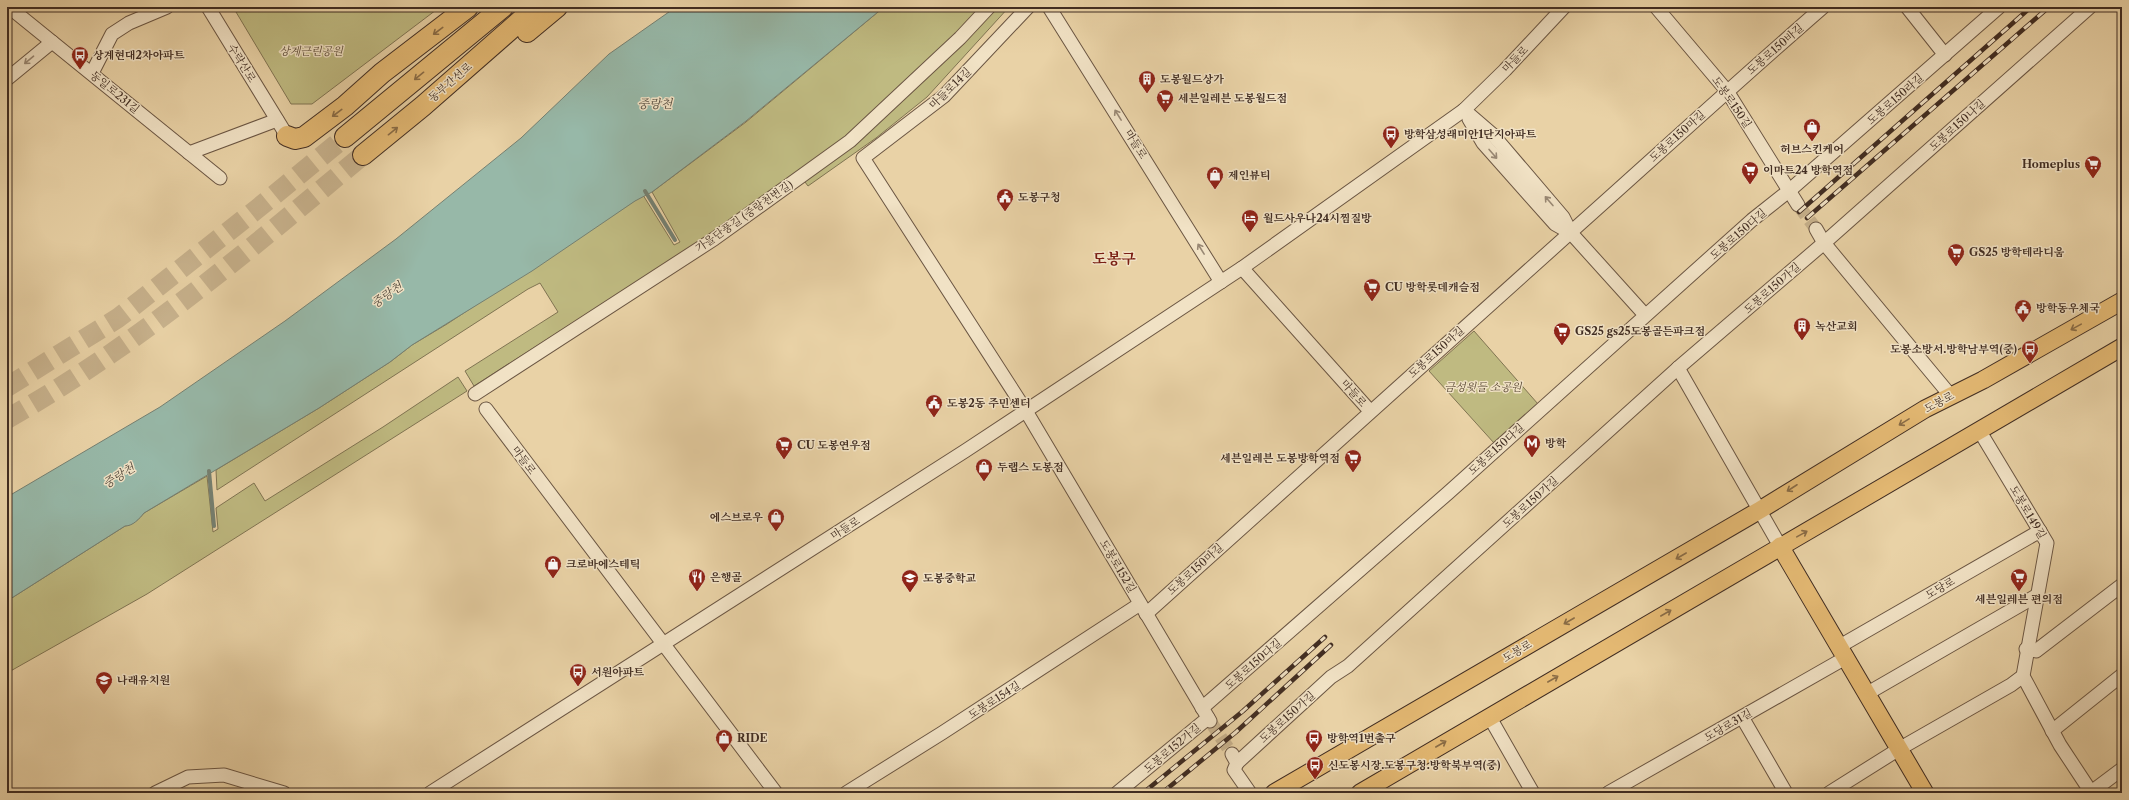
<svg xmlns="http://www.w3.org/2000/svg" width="2129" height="800" font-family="'Libre Caslon Text','Noto Serif KR',serif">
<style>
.green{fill:#bfba81;stroke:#807452}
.water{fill:#97b8a8;stroke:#758072}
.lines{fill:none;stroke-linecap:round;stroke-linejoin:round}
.stream{stroke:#758072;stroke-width:4}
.minor-tunnel{stroke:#c7b18c;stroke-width:13;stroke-dasharray:13 6;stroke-linecap:butt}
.highway-tunnel{stroke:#c7b18c;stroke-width:20;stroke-dasharray:20 10;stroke-linecap:butt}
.minor-casing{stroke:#6b5643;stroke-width:15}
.major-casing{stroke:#412d22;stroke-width:19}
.highway-casing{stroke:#412d22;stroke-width:22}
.minor{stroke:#f1e2c5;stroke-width:13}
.major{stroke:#e4b973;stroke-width:17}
.highway{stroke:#e4b973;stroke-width:20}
.rail-casing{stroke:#412d22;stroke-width:4.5}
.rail{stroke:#f1e2c5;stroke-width:3;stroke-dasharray:9;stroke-linecap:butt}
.oneway{stroke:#8a6c46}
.oneway2{stroke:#998874}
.labels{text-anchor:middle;stroke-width:3;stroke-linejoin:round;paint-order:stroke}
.street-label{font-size:11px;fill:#412d22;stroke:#f1e2c5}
.park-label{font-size:11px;font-style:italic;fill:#5a4935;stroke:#f1e2c5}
.poi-label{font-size:11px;font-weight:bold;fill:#412d22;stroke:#f1e2c5;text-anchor:start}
.water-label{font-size:12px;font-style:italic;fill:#52493d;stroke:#f1e2c5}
.district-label{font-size:15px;font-weight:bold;fill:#7a1f14;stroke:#f1e2c5}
</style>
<rect width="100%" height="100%" fill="#e9d2a6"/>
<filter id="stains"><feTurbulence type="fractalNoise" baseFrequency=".005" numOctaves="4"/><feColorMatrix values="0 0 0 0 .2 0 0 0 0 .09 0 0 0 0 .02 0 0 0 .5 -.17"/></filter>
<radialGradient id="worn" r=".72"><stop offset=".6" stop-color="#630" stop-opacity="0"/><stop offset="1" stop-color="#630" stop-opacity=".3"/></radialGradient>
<!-- green -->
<g class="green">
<polygon points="233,7 440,7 312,104 291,104"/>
<polygon points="884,7 1009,7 927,97 876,138 808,186 799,174 721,228 474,386 465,371 558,312 540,283 528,289 217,490 216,470 319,408 390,362 412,345 447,324 643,195 674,245 680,242 652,192 746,122"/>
<polygon points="1474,331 1538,404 1494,443 1429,371"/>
<path d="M458 377 467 391 147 594 7 673V601L125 526C133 525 139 519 144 513L207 476 213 532 218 529 216 508 254 483 265 501 383 427Z"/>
</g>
<!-- water -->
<path class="water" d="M676 7H884L746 121 652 192 635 201 532 271 412 345 390 362 319 408 144 513C139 519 133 526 125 526L7 601V497L160 407 285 321 396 239 521 138 609 54Z"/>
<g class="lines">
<!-- stream -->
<g class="stream">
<polyline points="645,191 675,240"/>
<polyline points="209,471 214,526"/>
</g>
<!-- minor-tunnel -->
<g class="minor-tunnel">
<polyline points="1798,205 1816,229"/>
<polyline points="1210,721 1232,754"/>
</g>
<!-- highway-tunnel -->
<g class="highway-tunnel">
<polyline points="7,387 118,318 257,209 345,137"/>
<path d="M7 419C136 346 249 250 363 155"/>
</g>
<!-- minor casing -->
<g class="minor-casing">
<g id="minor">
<polyline points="9,7 220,178"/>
<polyline points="208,7 287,136"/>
<polyline points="1028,7 944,96 863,158 1026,411 1210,721"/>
<polyline points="1049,7 1221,282"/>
<polyline points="1656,7 1727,91 1798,205"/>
<polyline points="1907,7 1945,55"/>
<polyline points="92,73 112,34 129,23 167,7"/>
<polyline points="7,79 52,42"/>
<polyline points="1464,110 1493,135 1563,217 1571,233 1645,315"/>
<polyline points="1469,119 1483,143 1555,224 1571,233"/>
<polyline points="189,153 277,120"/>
<polyline points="1816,229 1824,243 1950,395"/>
<polyline points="1242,268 1370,411"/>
<polyline points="1678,368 1780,546"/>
<polyline points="475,394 714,239 850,141 960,38 989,7"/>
<polyline points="486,409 776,793"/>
<polyline points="1979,430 2047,543 2023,676 2060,745 2091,792"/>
<path d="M1146 614C1287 486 1430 360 1571 232 1655 157 1738 81 1823 7"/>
<polyline points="1840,646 2040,531"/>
<polyline points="2026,649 2036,651 2122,585"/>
<polyline points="1868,693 2036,596"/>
<polyline points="1202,708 1448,493 1752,220 1790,190 1999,7"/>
<polyline points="1489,716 1533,793"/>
<polyline points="1742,717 1786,793"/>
<polyline points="2052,731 2122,675"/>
<polyline points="1232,754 1237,763 1234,770 1250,793"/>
<polyline points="1237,763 1331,677 1348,666 1678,368 1824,243 2090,7"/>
<polyline points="155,793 188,777 224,775 284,793"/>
<polyline points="430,793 965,451 1242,268 1464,110 1505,70 1564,7"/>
<polyline points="846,793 942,733 1140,604"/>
<polyline points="1117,793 1208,718"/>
<polyline points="1608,793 1847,657"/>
<polyline points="1829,793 1899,749 2011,685 2023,676"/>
<polyline points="2090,793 2122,769"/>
</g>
</g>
<!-- major casing -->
<g class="major-casing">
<g id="major">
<polyline points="1780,546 1925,793"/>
<polyline points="1274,793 1760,510 1925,409 1983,380 2122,301"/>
<polyline points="1360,793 2122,347"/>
</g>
</g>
<!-- highway casing -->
<g class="highway-casing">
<g id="highway">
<polyline points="527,32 557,7"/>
<polyline points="287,136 295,139 304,137 345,106 382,73 468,7"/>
<polyline points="345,137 503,7"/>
<polyline points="363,155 423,106 536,7"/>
</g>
</g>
<!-- minor -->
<use href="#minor" class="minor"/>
<!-- major -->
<use href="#major" class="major"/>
<!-- highway -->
<use href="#highway" class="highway"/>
<!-- rail casing -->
<g class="rail-casing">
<g id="rail">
<polyline points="1799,212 2031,7"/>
<polyline points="1807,218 2049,7"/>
<polyline points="1143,793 1243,711 1325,637"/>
<polyline points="1162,793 1236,732 1331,645"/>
</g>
</g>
<!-- rail -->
<use href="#rail" class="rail"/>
</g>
<!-- one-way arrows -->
<defs><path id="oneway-shaft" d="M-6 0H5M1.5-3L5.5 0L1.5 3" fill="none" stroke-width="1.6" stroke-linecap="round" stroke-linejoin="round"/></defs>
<g class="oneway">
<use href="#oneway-shaft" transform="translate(438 31) rotate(143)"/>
<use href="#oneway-shaft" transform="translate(419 76) rotate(141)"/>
<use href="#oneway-shaft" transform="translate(337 113) rotate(143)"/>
<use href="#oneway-shaft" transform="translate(393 131) rotate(-39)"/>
<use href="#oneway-shaft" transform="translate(2076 327) rotate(151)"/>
<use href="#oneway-shaft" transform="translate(1904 422) rotate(148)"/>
<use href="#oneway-shaft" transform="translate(1792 488) rotate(147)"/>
<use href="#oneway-shaft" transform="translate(1802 534) rotate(-29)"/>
<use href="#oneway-shaft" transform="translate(1681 556) rotate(150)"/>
<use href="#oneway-shaft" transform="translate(1666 613) rotate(-30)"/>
<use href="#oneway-shaft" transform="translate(1569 621) rotate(150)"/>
<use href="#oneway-shaft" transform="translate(1553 679) rotate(-30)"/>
<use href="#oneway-shaft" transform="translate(1441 744) rotate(-30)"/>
</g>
<g class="oneway2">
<use href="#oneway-shaft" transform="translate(29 60) rotate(140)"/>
<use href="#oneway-shaft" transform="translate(1118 115) rotate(-122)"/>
<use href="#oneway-shaft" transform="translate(1493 154) rotate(49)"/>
<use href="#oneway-shaft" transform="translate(1549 201) rotate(-131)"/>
<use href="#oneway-shaft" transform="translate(1201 249) rotate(-122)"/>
</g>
<!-- icons -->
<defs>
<g id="bus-pin" transform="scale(0.9)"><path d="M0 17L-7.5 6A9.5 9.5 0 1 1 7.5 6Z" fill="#8f2418" stroke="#f1e2c5"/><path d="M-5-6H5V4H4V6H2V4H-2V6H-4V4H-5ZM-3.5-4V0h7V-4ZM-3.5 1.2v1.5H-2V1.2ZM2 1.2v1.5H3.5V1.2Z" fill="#fff"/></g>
<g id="building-pin" transform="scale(0.9)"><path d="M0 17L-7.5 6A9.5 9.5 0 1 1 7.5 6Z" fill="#8f2418" stroke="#f1e2c5"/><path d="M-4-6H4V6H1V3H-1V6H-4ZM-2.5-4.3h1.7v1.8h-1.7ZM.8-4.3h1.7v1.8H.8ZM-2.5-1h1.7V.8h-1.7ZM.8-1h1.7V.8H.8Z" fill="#fff"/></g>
<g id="supermarket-pin" transform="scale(0.9)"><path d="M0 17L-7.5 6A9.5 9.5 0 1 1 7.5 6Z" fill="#8f2418" stroke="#f1e2c5"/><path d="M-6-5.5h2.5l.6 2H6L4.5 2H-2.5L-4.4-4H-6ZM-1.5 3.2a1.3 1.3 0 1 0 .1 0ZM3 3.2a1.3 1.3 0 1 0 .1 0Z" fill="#fff"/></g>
<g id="shop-pin" transform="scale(0.9)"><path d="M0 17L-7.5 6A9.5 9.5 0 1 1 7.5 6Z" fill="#8f2418" stroke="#f1e2c5"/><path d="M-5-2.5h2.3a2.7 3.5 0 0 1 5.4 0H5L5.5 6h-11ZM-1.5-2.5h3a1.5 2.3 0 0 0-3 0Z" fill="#fff"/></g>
<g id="civic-pin" transform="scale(0.9)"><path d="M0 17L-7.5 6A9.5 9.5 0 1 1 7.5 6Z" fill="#8f2418" stroke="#f1e2c5"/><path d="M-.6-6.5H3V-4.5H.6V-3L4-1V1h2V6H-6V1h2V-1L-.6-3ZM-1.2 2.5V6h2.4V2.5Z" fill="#fff"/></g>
<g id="hotel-pin" transform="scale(0.9)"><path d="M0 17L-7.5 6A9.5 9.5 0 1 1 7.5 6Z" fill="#8f2418" stroke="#f1e2c5"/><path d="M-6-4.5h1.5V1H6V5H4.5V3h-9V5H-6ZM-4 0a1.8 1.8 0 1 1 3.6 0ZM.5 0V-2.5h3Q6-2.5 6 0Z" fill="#fff"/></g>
<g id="metro-pin" transform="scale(0.9)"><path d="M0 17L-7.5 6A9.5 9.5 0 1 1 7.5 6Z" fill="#8f2418" stroke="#f1e2c5"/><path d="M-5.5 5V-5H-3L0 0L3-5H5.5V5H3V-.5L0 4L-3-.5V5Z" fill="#fff"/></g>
<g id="restaurant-pin" transform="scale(0.9)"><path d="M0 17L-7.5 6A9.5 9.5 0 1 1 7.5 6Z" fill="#8f2418" stroke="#f1e2c5"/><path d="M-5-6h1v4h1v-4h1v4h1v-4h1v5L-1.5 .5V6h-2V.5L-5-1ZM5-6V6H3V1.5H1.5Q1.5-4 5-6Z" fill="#fff"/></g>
<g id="school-pin" transform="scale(0.9)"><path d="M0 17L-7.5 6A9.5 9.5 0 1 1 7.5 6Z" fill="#8f2418" stroke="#f1e2c5"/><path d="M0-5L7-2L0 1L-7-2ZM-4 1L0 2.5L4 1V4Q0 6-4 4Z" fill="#fff"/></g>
</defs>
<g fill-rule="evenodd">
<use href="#bus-pin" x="80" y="55"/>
<use href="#building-pin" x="1147" y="79"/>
<use href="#supermarket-pin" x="1165" y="98"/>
<use href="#shop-pin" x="1812" y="127"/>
<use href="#bus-pin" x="1391" y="134"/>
<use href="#supermarket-pin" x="2093" y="164"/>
<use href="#supermarket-pin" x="1750" y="170"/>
<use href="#shop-pin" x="1215" y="175"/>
<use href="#civic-pin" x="1005" y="197"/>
<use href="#hotel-pin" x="1250" y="218"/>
<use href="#supermarket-pin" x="1956" y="252"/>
<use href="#supermarket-pin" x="1372" y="287"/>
<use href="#civic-pin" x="2023" y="308"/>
<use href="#building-pin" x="1802" y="326"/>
<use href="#supermarket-pin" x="1562" y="331"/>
<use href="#bus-pin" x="2030" y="349"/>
<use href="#civic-pin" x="934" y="403"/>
<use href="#metro-pin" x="1532" y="443"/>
<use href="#supermarket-pin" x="784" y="445"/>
<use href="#supermarket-pin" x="1353" y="458"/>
<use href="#shop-pin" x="984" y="467"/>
<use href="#shop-pin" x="776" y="517"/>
<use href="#shop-pin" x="553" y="564"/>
<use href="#restaurant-pin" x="697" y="577"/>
<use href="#supermarket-pin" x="2019" y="577"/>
<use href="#school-pin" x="910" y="578"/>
<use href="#bus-pin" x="578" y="672"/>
<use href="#school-pin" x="104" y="680"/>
<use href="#shop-pin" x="724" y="738"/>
<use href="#bus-pin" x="1314" y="738"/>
<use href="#bus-pin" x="1315" y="765"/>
</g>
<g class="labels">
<!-- street labels -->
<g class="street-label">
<text transform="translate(1775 49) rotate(-41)" y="4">도봉로150바길</text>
<text transform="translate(1515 59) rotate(-46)" y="4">마들로</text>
<text transform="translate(242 63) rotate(58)" y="4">수락산로</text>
<text transform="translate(450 82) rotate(-41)" y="4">동부간선로</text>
<text transform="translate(950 88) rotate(-44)" y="4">마들로14길</text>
<text transform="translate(115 92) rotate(39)" y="4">동일로231길</text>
<text transform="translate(1895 99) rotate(-41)" y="4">도봉로150라길</text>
<text transform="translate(1732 102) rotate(55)" y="4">도봉로150길</text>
<text transform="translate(1957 125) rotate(-42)" y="4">도봉로150나길</text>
<text transform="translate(1677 136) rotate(-42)" y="4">도봉로150마길</text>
<text transform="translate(1136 144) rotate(58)" y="4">마들로</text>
<text transform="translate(744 216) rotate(-35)" y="4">가을단풍길 (중랑천변길)</text>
<text transform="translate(1738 234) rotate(-41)" y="4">도봉로150다길</text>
<text transform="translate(1772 288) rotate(-41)" y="4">도봉로150가길</text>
<text transform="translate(1436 352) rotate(-42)" y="4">도봉로150마길</text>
<text transform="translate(1354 393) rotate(48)" y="4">마들로</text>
<text transform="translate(1939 402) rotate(-28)" y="4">도봉로</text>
<text transform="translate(1496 449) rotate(-42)" y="4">도봉로150다길</text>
<text transform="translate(524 460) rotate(53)" y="4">마들로</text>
<text transform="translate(1530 502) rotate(-42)" y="4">도봉로150가길</text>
<text transform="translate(2028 512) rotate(59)" y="4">도봉로149길</text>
<text transform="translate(845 528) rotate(-33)" y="4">마들로</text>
<text transform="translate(1118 566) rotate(59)" y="4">도봉로152길</text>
<text transform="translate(1195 569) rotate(-42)" y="4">도봉로150마길</text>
<text transform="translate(1940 588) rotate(-30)" y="4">도당로</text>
<text transform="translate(1517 651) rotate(-30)" y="4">도봉로</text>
<text transform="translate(1253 664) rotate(-41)" y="4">도봉로150다길</text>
<text transform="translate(994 700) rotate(-33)" y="4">도봉로154길</text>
<text transform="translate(1287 717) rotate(-42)" y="4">도봉로150가길</text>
<text transform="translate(1728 725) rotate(-30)" y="4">도당로31길</text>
<text transform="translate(1172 748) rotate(-40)" y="4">도봉로152가길</text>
</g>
<!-- park labels -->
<g class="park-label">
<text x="311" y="55">상계근린공원</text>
<text x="1483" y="391">금성윗들 소공원</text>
</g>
<!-- poi labels -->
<g class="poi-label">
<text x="93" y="59">상계현대2차아파트</text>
<text x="1160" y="83">도봉월드상가</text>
<text x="1178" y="102">세븐일레븐 도봉월드점</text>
<text x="1404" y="138">방학삼성래미안1단지아파트</text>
<text x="1812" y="153" text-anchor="middle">허브스킨케어</text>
<text x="2080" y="168" text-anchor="end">Homeplus</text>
<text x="1763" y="174">이마트24 방학역점</text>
<text x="1228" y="179">제인뷰티</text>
<text x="1018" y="201">도봉구청</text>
<text x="1263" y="222">월드사우나24시찜질방</text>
<text x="1969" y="256">GS25 방학테라디움</text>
<text x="1385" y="291">CU 방학롯데캐슬점</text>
<text x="2036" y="312">방학동우체국</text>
<text x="1815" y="330">녹산교회</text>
<text x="1575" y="335">GS25 gs25도봉골든파크점</text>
<text x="2017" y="353" text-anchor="end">도봉소방서.방학남부역(중)</text>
<text x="947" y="407">도봉2동 주민센터</text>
<text x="1545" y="447">방학</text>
<text x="797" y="449">CU 도봉연우점</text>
<text x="1340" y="462" text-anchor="end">세븐일레븐 도봉방학역점</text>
<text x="997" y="471">두랩스 도봉점</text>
<text x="763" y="521" text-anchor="end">에스브로우</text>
<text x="566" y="568">크로바에스테틱</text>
<text x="710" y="581">은행골</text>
<text x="923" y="582">도봉중학교</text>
<text x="2019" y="603" text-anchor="middle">세븐일레븐 편의점</text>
<text x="591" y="676">서원아파트</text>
<text x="117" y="684">나래유치원</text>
<text x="737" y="742">RIDE</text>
<text x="1327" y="742">방학역1번출구</text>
<text x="1328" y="769">신도봉시장.도봉구청.방학북부역(중)</text>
</g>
<!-- water labels -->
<g class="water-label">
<text x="655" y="108">중랑천</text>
<text transform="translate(387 295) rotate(-35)" y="4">중랑천</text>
<text transform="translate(119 476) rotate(-32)" y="4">중랑천</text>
</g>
<!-- district labels -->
<g class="district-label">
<text x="1114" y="264">도봉구</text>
</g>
</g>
<!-- margin -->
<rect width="2129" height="800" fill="none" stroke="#e9d2a6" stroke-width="24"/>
<rect x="8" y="8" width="2113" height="784" fill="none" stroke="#412d22" stroke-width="2"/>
<rect x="12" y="12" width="2105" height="776" fill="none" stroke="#412d22"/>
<rect width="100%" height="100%" filter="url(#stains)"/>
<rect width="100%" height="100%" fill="url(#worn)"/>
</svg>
